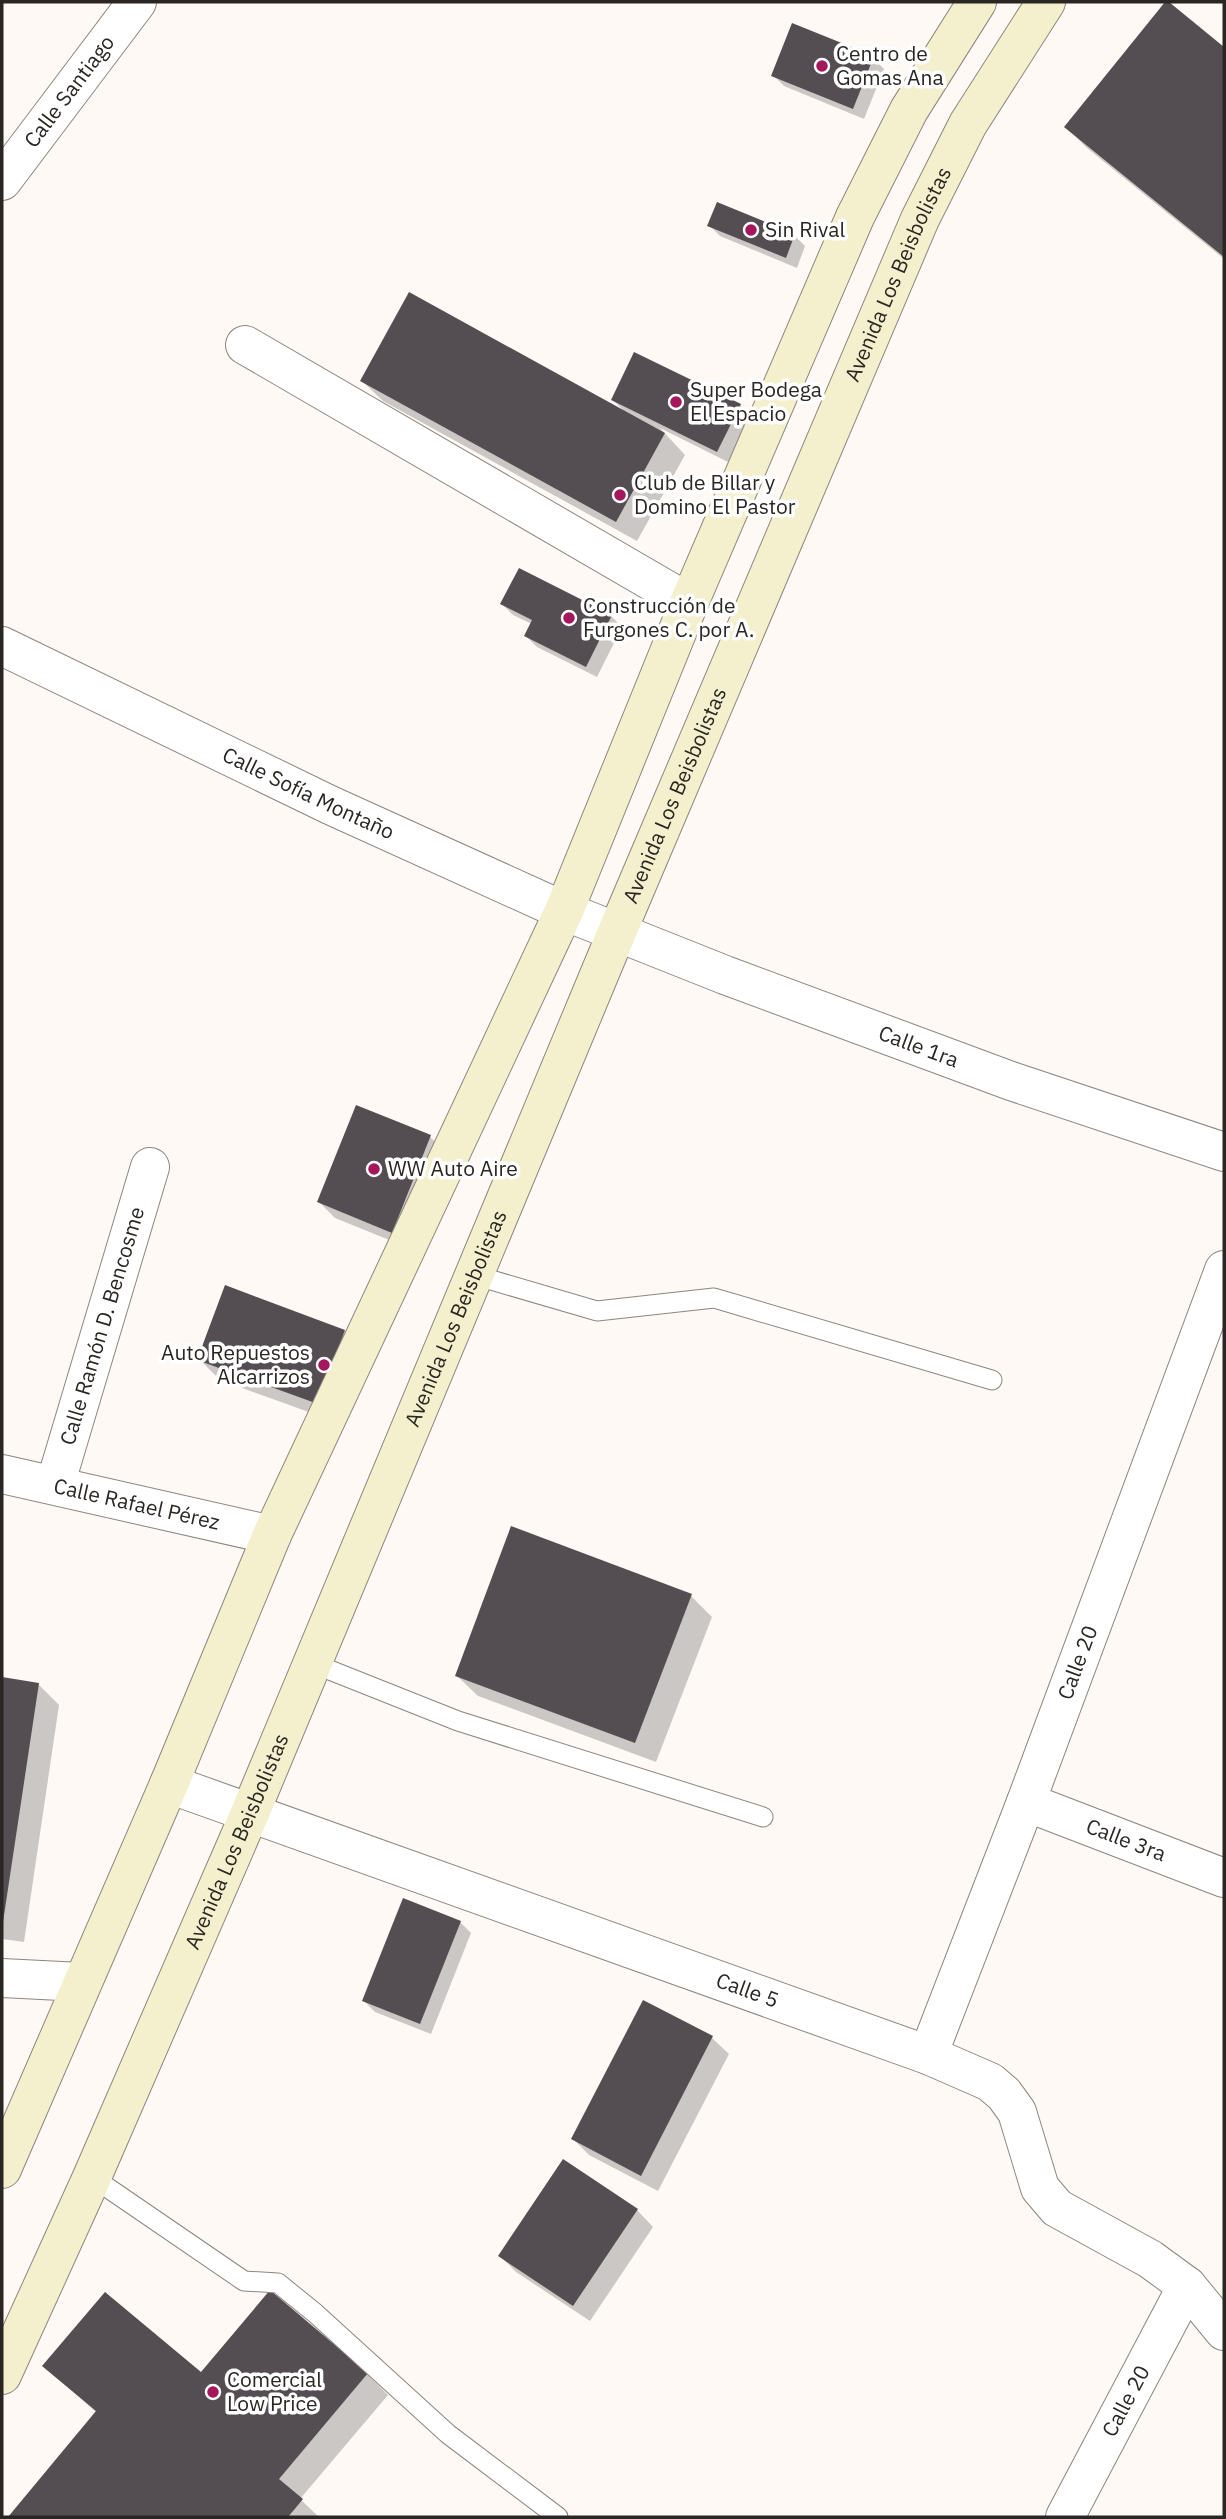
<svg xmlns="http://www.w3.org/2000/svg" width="1226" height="2519" font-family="'IBM Plex Sans',sans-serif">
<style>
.shadow{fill:#0003}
.building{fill:#544d52}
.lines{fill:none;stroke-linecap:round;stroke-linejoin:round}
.lane-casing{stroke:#8d867f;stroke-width:21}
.street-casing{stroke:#8d867f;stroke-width:40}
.secondary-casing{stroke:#8d867f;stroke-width:40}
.lane{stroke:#fff;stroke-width:19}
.street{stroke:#fff;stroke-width:38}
.secondary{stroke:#f4f0ce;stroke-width:38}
.poi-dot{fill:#a4175c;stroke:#fff;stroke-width:2.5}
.labels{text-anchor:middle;stroke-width:7;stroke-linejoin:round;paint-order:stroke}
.poi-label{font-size:21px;fill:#292623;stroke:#fff;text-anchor:start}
.street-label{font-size:21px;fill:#292623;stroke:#fff}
</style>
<rect width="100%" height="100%" fill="#fef9f5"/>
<!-- shadow -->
<g class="shadow">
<polygon points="1167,3 1224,49 1224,259 1087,148 1066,127"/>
<polygon points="873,58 884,69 864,119 784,86 773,75"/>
<polygon points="709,225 794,235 805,246 797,268 720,236"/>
<polygon points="362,381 623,410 613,400 740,405 751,416 728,462 660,428 685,455 637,541 383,401"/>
<polygon points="520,570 611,616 622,627 597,677 537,647 526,636 532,624 513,615 502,604"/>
<polygon points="430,1137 447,1153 409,1248 335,1218 319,1202"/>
<polygon points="344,1331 365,1352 339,1423 220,1380 199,1359"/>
<polygon points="512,1528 691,1596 712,1617 656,1762 478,1696 457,1676"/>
<polygon points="2,1679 38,1684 59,1705 24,1942 2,1939"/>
<polygon points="460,1922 471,1933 431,2034 375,2012 364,2001"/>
<polygon points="644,2002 712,2038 729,2054 658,2191 589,2155 573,2139"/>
<polygon points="563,2161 637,2210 653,2227 590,2321 516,2272 500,2256"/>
<polygon points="45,2366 201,2375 367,2374 388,2395 300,2499 319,2517 10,2517 97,2413"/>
</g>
<!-- building -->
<g class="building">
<polygon points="1165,2 1169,2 1224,47 1224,257 1064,127"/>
<polygon points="792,23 874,56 853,109 771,76"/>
<polygon points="717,202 795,234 786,258 707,226"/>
<polygon points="409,292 665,433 616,522 360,381"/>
<polygon points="634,352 741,404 717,452 611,400"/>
<polygon points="519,568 612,615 586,667 524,636 532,620 500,604"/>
<polygon points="356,1105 431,1135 392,1233 317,1202"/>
<polygon points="225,1285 345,1330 318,1404 197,1360"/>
<polygon points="511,1526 692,1594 635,1743 455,1676"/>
<polygon points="2,1677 39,1683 3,1922 2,1922"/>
<polygon points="403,1898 461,1921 420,2024 362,2001"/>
<polygon points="643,2000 713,2036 641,2176 571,2139"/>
<polygon points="563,2159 638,2209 573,2306 498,2256"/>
<polygon points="270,2290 368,2373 279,2479 303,2499 288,2517 8,2517 96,2411 42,2366 105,2292 201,2372"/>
</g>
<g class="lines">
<!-- lane casing -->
<g class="lane-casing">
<g id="lane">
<polyline points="474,1275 597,1311 714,1298 992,1380"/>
<polyline points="312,1663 458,1721 763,1817"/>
<polyline points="92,2177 244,2281 278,2283 315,2313 448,2434 558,2517"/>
</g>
</g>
<!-- street casing -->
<g class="street-casing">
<g id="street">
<path id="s1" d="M2 181 137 2"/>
<polyline points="245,345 689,603"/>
<path id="s2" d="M2 646 330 805 564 911 725 975 1011 1081 1224 1152"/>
<path id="s3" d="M2 1474 272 1535"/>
<path id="s4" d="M55 1485 150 1167"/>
<path id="s5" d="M169 1784 928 2055 990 2082 1004 2094 1017 2112 1040 2188 1057 2208 1150 2259 1187 2286 1224 2331"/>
<path id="s6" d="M1026 1802 1224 1878"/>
<polyline points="2,1978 81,1982"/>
<path id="s7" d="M928 2055 1026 1802 1224 1270"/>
<path id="s8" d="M1065 2517 1187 2286"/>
</g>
</g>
<!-- secondary casing -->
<g class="secondary-casing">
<g id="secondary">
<polyline points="2,2169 169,1784 272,1535 564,911 689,603 855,217 909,110 977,2"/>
<path id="s9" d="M2 2375 92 2177 250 1813 617 932 920 219 968 124 1046 2"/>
</g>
</g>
<!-- lane -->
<use href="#lane" class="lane"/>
<!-- street -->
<use href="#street" class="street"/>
<!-- secondary -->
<use href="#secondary" class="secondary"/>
</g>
<!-- markers -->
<g class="poi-dot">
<circle cx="822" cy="66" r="7"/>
<circle cx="751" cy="230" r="7"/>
<circle cx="676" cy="402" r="7"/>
<circle cx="620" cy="495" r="7"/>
<circle cx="569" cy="618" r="7"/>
<circle cx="374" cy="1169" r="7"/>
<circle cx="324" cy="1365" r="7"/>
<circle cx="213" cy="2392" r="7"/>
</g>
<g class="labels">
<!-- poi labels -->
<g class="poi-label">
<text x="836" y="61">Centro de<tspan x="836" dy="24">Gomas Ana</tspan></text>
<text x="765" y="237">Sin Rival</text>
<text x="690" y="397">Super Bodega<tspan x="690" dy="24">El Espacio</tspan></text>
<text x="634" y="490">Club de Billar y<tspan x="634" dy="24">Domino El Pastor</tspan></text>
<text x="583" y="613">Construcción de<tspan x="583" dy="24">Furgones C. por A.</tspan></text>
<text x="388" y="1176">WW Auto Aire</text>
<text x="310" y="1360" text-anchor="end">Auto Repuestos<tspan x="310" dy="24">Alcarrizos</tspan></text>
<text x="227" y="2387">Comercial<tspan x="227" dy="24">Low Price</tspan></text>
</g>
<!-- street labels -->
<g class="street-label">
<text dy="7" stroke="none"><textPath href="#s1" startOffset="112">Calle Santiago</textPath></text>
<text dy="7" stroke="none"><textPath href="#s9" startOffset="2284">Avenida Los Beisbolistas</textPath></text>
<text dy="7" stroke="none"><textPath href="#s2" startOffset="340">Calle Sofía Montaño</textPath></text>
<text dy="7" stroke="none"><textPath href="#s9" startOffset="1717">Avenida Los Beisbolistas</textPath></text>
<text dy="7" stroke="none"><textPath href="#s2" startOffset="1001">Calle 1ra</textPath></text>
<text dy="7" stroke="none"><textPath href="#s9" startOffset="1150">Avenida Los Beisbolistas</textPath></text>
<text dy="7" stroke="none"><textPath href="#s4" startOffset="166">Calle Ramón D. Bencosme</textPath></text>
<text dy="7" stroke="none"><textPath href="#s3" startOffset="138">Calle Rafael Pérez</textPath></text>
<text dy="7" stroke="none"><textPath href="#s7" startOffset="420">Calle 20</textPath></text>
<text dy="7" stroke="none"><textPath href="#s6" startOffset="107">Calle 3ra</textPath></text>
<text dy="7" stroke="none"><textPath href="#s9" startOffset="583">Avenida Los Beisbolistas</textPath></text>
<text dy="7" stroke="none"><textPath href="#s5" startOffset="614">Calle 5</textPath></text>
<text dy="7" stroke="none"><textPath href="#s8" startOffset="131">Calle 20</textPath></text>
</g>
</g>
<!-- border -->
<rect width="1226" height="2519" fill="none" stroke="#292623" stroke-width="7"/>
</svg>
